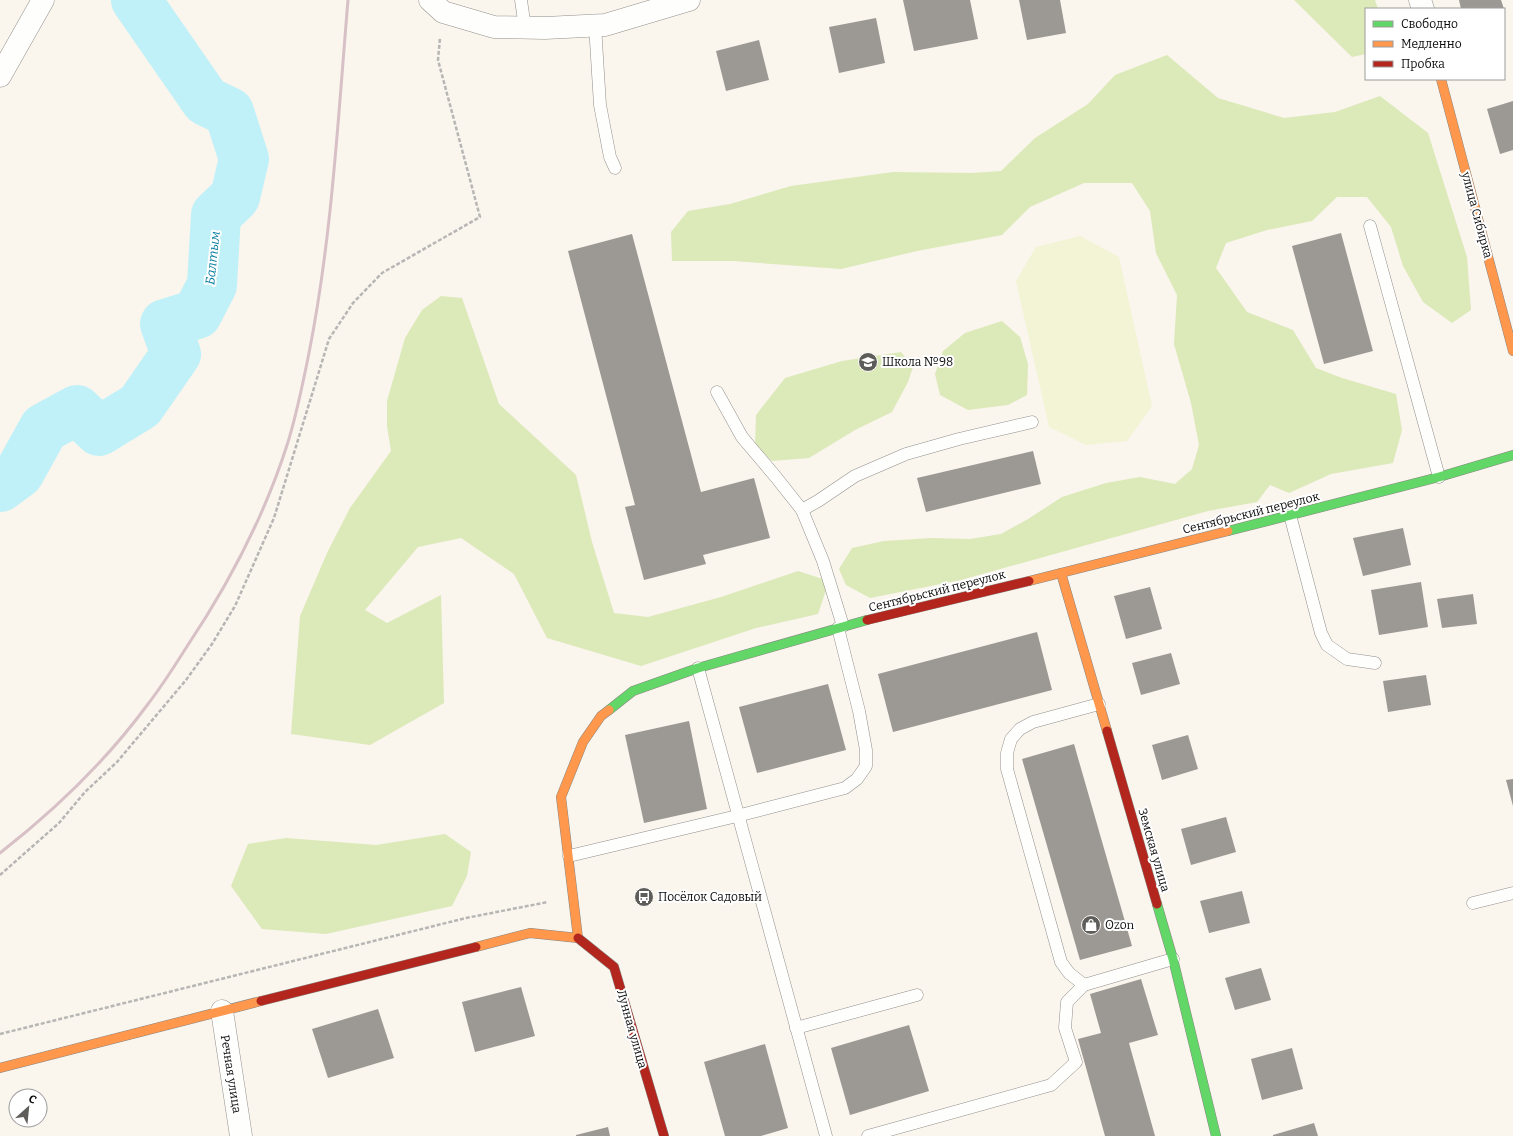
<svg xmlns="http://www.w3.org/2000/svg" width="1513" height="1136" font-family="Bitter,serif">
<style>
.forest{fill:#dce9b8}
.pitch{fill:#f3f4d5}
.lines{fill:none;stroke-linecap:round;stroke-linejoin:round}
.river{stroke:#c0f1f8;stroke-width:50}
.building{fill:#9c9894}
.lane-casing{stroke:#93908d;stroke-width:13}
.street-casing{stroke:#93908d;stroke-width:23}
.fast-casing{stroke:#898783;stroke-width:10}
.slow-casing{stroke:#898783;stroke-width:10}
.jam-casing{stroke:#898783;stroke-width:10}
.path{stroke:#b7b6b5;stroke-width:2.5;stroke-dasharray:4 2;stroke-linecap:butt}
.lane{stroke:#fefefc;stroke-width:12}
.street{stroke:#fefefc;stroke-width:22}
.fast{stroke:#63d668;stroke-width:9}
.slow{stroke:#ff974d;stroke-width:9}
.jam{stroke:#b3261e;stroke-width:9}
.rail{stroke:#d8c1c6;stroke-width:3}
.labels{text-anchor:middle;stroke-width:4;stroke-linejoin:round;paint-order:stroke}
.street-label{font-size:12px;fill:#0b0b0b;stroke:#fff}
.poi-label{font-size:12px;fill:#0b0b0b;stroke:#fff;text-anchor:start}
.water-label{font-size:13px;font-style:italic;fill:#087fa0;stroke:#fff}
</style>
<rect width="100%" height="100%" fill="#faf5ed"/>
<!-- forest -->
<g class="forest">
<polygon points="1294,0 1375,0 1378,9 1366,9 1366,54 1352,57"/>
<polygon points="1167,55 1218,98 1284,118 1335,112 1380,96 1428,133 1467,257 1471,310 1452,323 1423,302 1403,266 1391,227 1367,197 1337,197 1312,221 1267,230 1226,243 1216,268 1247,312 1293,330 1316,368 1342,378 1396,394 1402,430 1393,463 1331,474 1289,493 1270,485 1257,502 1208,511 961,580 870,598 846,585 839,569 852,548 884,541 931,538 970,539 1001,534 1028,519 1062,497 1106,483 1140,477 1175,484 1192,469 1199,445 1191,403 1174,344 1177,295 1156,253 1150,211 1132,183 1084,183 1030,207 1002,235 917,251 841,269 733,261 672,261 671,232 688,211 730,204 791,186 893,172 972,173 1001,171 1035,138 1088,104 1115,75"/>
<polygon points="441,296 462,298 499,404 576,475 592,542 614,613 648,617 721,597 798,571 829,581 818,614 756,628 641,666 547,638 514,574 461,538 418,547 365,610 387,623 441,595 444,703 370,745 291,734 300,616 327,553 350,508 391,451 387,426 387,401 405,338 422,310"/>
<polygon points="1002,321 1020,337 1028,364 1027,395 1008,405 968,410 940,395 935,374 943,351 965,333"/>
<polygon points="901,352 913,367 908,382 892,412 855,430 809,458 772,461 755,445 756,415 785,378 842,361"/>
<polygon points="445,834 471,852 467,876 452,906 326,934 262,929 231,886 248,844 286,838 376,845"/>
</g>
<!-- pitch -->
<polygon class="pitch" points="1080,236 1119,257 1152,406 1127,441 1086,445 1049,427 1016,281 1036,247"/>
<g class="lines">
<!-- river -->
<polyline class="river" points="0,487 19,473 44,428 77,410 99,431 140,406 176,354 165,324 197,314 212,285 216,215 235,197 244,159 229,112 206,101 136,0"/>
</g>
<!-- building -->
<g class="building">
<polygon points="903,0 970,0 978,39 914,51"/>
<polygon points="1019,0 1060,0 1066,33 1027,40"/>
<polygon points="1459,0 1501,0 1504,9 1461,9"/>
<polygon points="876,18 885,63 839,73 829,27"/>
<polygon points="759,40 769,80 726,91 716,51"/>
<polygon points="1513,101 1513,150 1500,154 1487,109"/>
<polygon points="1341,233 1373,351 1324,364 1292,246"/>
<polygon points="632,234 701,492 754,478 770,538 703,555 706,564 644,580 625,507 635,505 568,251"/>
<polygon points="1033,451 1041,484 926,512 917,478"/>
<polygon points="1403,528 1411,565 1363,576 1353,538"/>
<polygon points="1421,582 1428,627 1379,635 1371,590"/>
<polygon points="1150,587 1162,629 1126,639 1114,596"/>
<polygon points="1473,594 1477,624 1442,628 1437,599"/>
<polygon points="1037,632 1052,690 893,732 878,674"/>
<polygon points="1171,653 1180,684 1141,695 1132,663"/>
<polygon points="1426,675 1431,705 1388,712 1383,681"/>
<polygon points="828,684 846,750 757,773 739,707"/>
<polygon points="689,721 707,809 644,823 625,735"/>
<polygon points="1188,735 1198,769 1162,780 1152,745"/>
<polygon points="1074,744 1132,946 1080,960 1022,759"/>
<polygon points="1513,779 1513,806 1506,780"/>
<polygon points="1226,817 1236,852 1191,865 1181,829"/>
<polygon points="1242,891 1250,923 1209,933 1200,901"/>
<polygon points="1261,968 1271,1000 1235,1010 1225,978"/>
<polygon points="1141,979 1158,1035 1129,1043 1155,1136 1105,1136 1078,1039 1101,1033 1090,994"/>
<polygon points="521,987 535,1036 475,1052 462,1002"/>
<polygon points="378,1009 394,1058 328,1078 312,1029"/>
<polygon points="909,1025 929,1091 850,1115 831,1048"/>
<polygon points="765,1044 788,1128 761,1136 725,1136 704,1062"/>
<polygon points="1292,1048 1303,1089 1262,1100 1251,1059"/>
<polygon points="1314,1123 1318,1136 1273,1136 1273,1135"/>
<polygon points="608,1127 610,1136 576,1136 576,1135"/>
</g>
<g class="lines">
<!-- lane casing -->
<g class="lane-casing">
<g id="lane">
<polyline points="521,0 525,28"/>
<polyline points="595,25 600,105 610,157 615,168"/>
<polyline points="1370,226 1439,477"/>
<polyline points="717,392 742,437 775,476 802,510 823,561 843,626"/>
<polyline points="802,510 818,501 855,476 906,454 959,439 1032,422"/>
<polyline points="1290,515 1321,633 1327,645 1347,659 1375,663"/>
<polyline points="698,668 826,1136"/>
<polyline points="569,856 737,816 845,788 857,779 866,766 866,750 859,711 838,628"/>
<polyline points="1473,903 1513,893"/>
<polyline points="1084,985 1069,973 1061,962 1007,769 1007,753 1011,739 1020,729 1033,722 1099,704"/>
<polyline points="796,1028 917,995"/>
<polyline points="868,1136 1051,1085 1076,1062 1065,1028 1067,1002 1084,985 1173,959"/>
</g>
</g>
<!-- street casing -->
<g class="street-casing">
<g id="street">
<polyline points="430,0 443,12 494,27 545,28 605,25 689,0"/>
<polyline points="1420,0 1423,9"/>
<polyline points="0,76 43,0"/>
<polyline points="222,1011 241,1136"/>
</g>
</g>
<!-- fast casing -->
<g class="fast-casing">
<g id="fast">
<polyline points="1228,531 1439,477 1513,455"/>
<polyline points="609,710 633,691 698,668 867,620"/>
<polyline points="1157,904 1173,959 1216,1136"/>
</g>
</g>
<!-- slow casing -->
<g class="slow-casing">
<g id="slow">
<polyline points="1441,79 1513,351"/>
<polyline points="1061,573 1107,731"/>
<polyline points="1029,581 1228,531"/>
<polyline points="578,938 561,797 583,742 601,716 609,710"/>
<polyline points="476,947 530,933 578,938"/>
<polyline points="0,1068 261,1001"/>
</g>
</g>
<!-- jam casing -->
<g class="jam-casing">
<g id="jam">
<polyline points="867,620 1029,581"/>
<polyline points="1107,731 1157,904"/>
<polyline points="578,938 614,967 664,1136"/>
<polyline points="261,1001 476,947"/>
</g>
</g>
<!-- path -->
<g class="path">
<polyline points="0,875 59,823 85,792 117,762 186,680 212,644 235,606 274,518 329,339 353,303 382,273 480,217 438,60 440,38"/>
<polyline points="0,1034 466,918 548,902"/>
</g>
<!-- lane -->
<use href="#lane" class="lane"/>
<!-- street -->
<use href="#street" class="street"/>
<!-- fast -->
<use href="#fast" class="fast"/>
<!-- slow -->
<use href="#slow" class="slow"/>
<!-- jam -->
<use href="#jam" class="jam"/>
<!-- rail -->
<path class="rail" d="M0 853C55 810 107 760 148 704 162 686 174 667 186 648 229 584 265 515 288 442 297 413 303 383 309 353 332 237 338 118 348 0"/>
</g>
<!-- icons -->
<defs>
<g id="school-disc" transform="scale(1)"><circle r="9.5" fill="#5f5d5a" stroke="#fff"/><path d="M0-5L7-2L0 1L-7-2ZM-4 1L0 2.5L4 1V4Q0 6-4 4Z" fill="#fff"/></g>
<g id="bus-disc" transform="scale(1)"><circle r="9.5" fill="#5f5d5a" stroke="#fff"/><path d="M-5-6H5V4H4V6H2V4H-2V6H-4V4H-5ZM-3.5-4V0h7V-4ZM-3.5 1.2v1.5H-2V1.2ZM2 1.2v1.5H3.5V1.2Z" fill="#fff"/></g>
<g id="shop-disc" transform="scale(1)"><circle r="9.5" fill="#5f5d5a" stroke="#fff"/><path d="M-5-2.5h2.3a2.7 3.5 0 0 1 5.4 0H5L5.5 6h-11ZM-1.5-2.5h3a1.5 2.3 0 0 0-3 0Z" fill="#fff"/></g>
</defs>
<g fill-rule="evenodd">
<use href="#school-disc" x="868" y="362"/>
<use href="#bus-disc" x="644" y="897"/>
<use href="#shop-disc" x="1091" y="925"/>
</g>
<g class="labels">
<!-- street labels -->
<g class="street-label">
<text transform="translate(1477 215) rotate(75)" y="4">улица Сибирка</text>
<text transform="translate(1251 513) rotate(-14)" y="4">Сентябрьский переулок</text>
<text transform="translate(937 591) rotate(-14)" y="4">Сентябрьский переулок</text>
<text transform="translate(1154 850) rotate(74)" y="4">Земская улица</text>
<text transform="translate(632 1029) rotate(74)" y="4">Лунная улица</text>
<text transform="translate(231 1074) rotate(81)" y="4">Речная улица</text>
</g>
<!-- poi labels -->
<g class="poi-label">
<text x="882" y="366">Школа №98</text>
<text x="658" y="901">Посёлок Садовый</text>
<text x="1105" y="929">Ozon</text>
</g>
<!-- water labels -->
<g class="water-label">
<text transform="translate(212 258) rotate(-84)" y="5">Балтым</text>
</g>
</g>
<!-- legend -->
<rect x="1365" y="8" width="140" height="72" fill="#ffffff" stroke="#9d9d9d"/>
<rect x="1373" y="21" width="20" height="6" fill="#63d668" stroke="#9d9d9d"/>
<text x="1401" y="28" font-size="12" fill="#0b0b0b">Свободно</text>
<rect x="1373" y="41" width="20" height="6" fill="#ff974d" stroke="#9d9d9d"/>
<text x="1401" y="48" font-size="12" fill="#0b0b0b">Медленно</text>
<rect x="1373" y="61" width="20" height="6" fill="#b3261e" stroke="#9d9d9d"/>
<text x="1401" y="68" font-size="12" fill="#0b0b0b">Пробка</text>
<!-- north arrow -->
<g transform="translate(28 1108) rotate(27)"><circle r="19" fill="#ffffff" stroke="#9d9d9d"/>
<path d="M0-3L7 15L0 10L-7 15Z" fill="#5f5d5a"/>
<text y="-6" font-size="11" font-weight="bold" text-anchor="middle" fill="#0b0b0b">С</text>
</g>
</svg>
